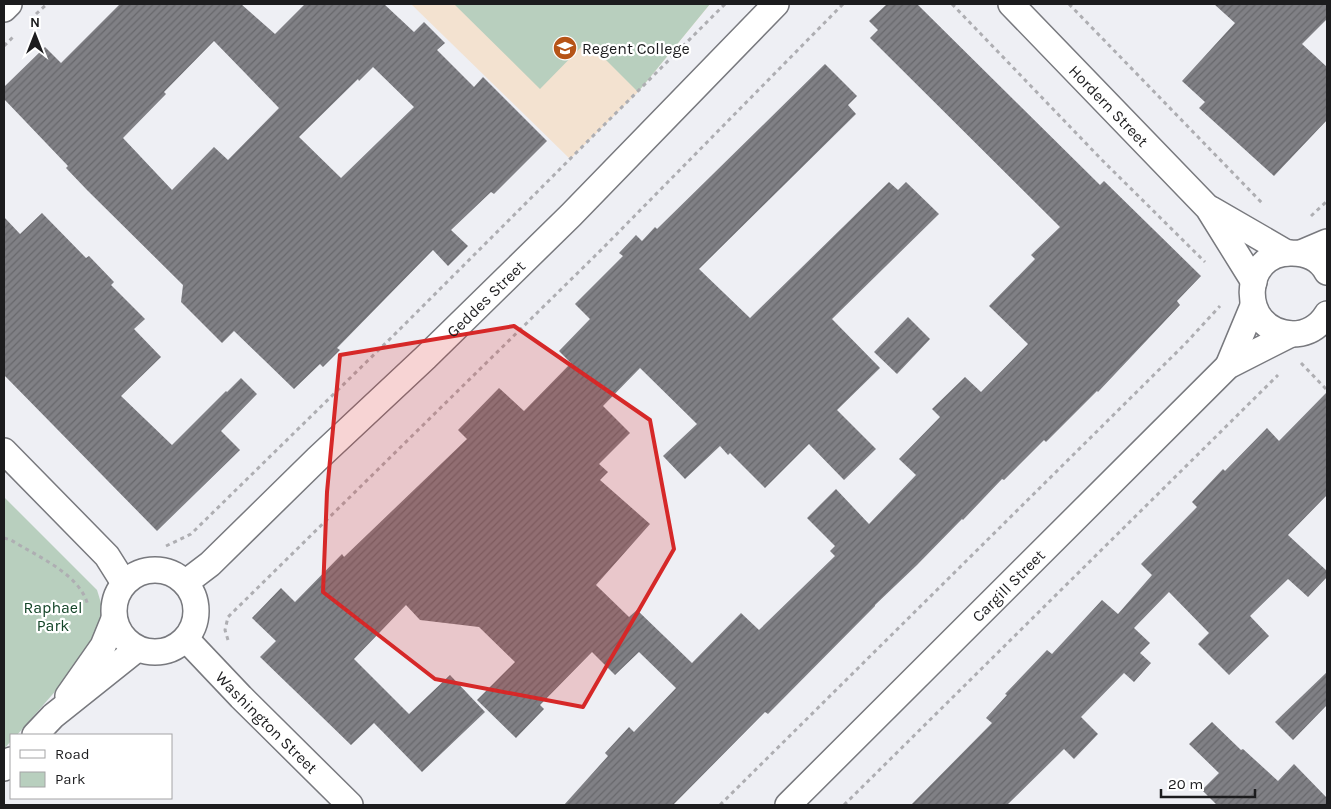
<svg xmlns="http://www.w3.org/2000/svg" width="1331" height="809" font-family="Karla,sans-serif">
<style>
.education{fill:#f3e2d0}
.park{fill:#b8cfbe}
.building{fill:url(#building-hatch);fill-rule:evenodd}
.lines{fill:none;stroke-linecap:round;stroke-linejoin:round}
.street-casing{stroke:#78797e;stroke-width:28}
.path{stroke:#aeaeb2;stroke-width:3;stroke-dasharray:4 4;stroke-linecap:butt}
.street{stroke:#fff;stroke-width:25}
.marked{fill:#d62828;fill-opacity:0.2;stroke:#d62828;stroke-width:4;stroke-linejoin:round}
.labels{text-anchor:middle;stroke-width:4.5;stroke-linejoin:round;paint-order:stroke}
.poi-label{font-size:16px;fill:#1c1c1e;stroke:#fff;text-anchor:start}
.street-label{font-size:16px;fill:#1c1c1e;stroke:#fff}
.park-label{font-size:16px;fill:#144528;stroke:#fff}
</style>
<defs>
<pattern id="building-hatch" width="6" height="6" patternUnits="userSpaceOnUse" patternTransform="scale(1.25)"><rect width="6" height="6" fill="#808085"/><path d="M-1 1l2-2M0 6l6-6M5 7l2-2" fill="none" stroke="#68686c"/></pattern>
</defs>
<rect width="100%" height="100%" fill="#eeeff4"/>
<!-- education -->
<polygon class="education" points="411,4 710,4 638,92 570,159"/>
<!-- park -->
<g class="park">
<polygon points="454,4 710,4 638,92 587,41 540,89"/>
<path d="M4 497 97 590C105 615 106 623 94 647L17 735H11V741L4 749Z"/>
</g>
<!-- building -->
<g class="building">
<path d="M120 4H241L275 34 305 4H384L414 32 424 22 445 43 437 50 474 87 483 77 547 141 494 194 491 192 451 230 468 246 448 266 433 250 337 348 340 350 323 367 320 364 294 389 234 331 222 343 181 302 183 285 87 190 66 168 68 166 4 99V87L45 47 61 63ZM214 41 279 108 228 160 214 147 172 190 123 138 166 94 164 92ZM373 67 414 107 341 178 299 137 358 79 359 81Z"/>
<polygon points="887,4 917,4 1100,185 1104,181 1201,276 1177,301 1180,305 1098,392 1097,391 1046,442 1044,440 1004,480 1002,479 963,520 962,519 917,565 875,605 875,606 768,714 765,712 673,805 564,805 608,756 605,753 629,727 634,732 676,688 639,652 615,675 592,652 540,705 544,709 516,738 477,700 515,662 479,627 420,620 406,605 354,659 409,714 450,675 485,712 422,772 374,723 351,745 260,657 276,641 252,618 281,588 295,602 342,554 344,557 467,439 458,430 499,388 524,411 571,363 559,351 590,319 575,304 623,256 619,253 636,235 642,241 655,227 657,229 825,64 857,96 848,105 856,114 699,269 750,318 889,182 898,190 906,182 939,214 832,319 880,368 837,410 876,449 844,480 809,444 765,488 730,453 728,455 720,446 685,479 663,456 697,424 640,368 603,406 630,433 599,464 608,472 600,480 650,524 596,585 629,617 637,610 692,663 741,613 759,630 835,556 830,551 835,546 807,518 836,489 869,524 916,475 899,459 940,417 932,409 965,377 981,392 1028,344 989,306 1035,259 1031,255 1060,227 870,38 878,30 869,21"/>
<polygon points="1214,4 1327,4 1327,19 1302,44 1327,67 1327,120 1274,176 1199,108 1205,102 1182,81 1235,23"/>
<polygon points="42,213 86,258 89,256 114,282 111,285 145,319 134,329 161,357 121,396 172,445 226,391 227,392 241,378 257,394 221,431 240,450 157,531 4,375 4,217 20,234"/>
<polygon points="908,317 930,339 897,374 874,352"/>
<polygon points="1327,392 1327,495 1288,535 1327,571 1327,577 1308,597 1288,579 1250,616 1269,636 1229,675 1198,644 1209,633 1169,592 1134,628 1150,643 1140,653 1151,663 1134,682 1124,673 1081,717 1098,734 1074,759 1064,749 1007,805 911,805 992,723 986,718 1007,695 1005,694 1047,650 1052,654 1102,600 1118,614 1152,575 1141,564 1197,507 1192,502 1223,469 1225,471 1267,428 1279,441"/>
<polygon points="1327,672 1327,705 1293,740 1275,722"/>
<polygon points="1212,722 1241,750 1243,749 1278,781 1294,764 1327,798 1327,805 1217,805 1202,790 1219,773 1189,744"/>
</g>
<g class="lines">
<!-- street casing -->
<g class="street-casing">
<g id="street">
<path id="s1" d="M1011 4 1208 208 1254 282"/>
<polyline points="4,9 9,4"/>
<polyline points="1211,209 1287,253"/>
<polyline points="1301,253 1327,242"/>
<path d="M1327 272C1320 259 1306 253 1292 253 1241 251 1237 331 1292 334 1307 334 1319 327 1327 314"/>
<polyline points="1228,366 1253,306"/>
<polyline points="4,451 107,556 124,583"/>
<circle cx="155" cy="611" r="41"/>
<path id="s2" d="M185 583 210 564 317 459 426 357 571 215 776 4"/>
<path id="s3" d="M186 639 241 697 350 805"/>
<polyline points="68,696 103,646 114,619"/>
<polyline points="35,735 53,716 137,649"/>
<polyline points="4,768 11,760"/>
<path id="s4" d="M788 805 1228 366 1291 334"/>
</g>
</g>
<!-- path -->
<g class="path">
<polyline points="952,4 1102,160 1205,262"/>
<polyline points="1069,4 1263,204"/>
<polyline points="36,14 47,4"/>
<polyline points="4,46 14,36"/>
<polyline points="1311,216 1327,201"/>
<polyline points="1301,363 1327,390"/>
<path d="M4 538 11 540C36 556 81 574 88 606"/>
<polyline points="166,546 191,534 398,331 725,4"/>
<polyline points="228,640 225,630 228,617 602,249 843,4"/>
<polyline points="720,805 1185,344 1220,306"/>
<polyline points="844,805 1278,375"/>
</g>
<!-- street -->
<use href="#street" class="street"/>
</g>
<!-- marked area -->
<path class="marked" d="M514 326 650 420 674 549 583 707 435 679 323 592 327 492 340 355Z"/>
<!-- icons -->
<defs>
<g id="school-disc" transform="scale(1.25)"><circle r="9.5" fill="#b65417" stroke="#fff"/><path d="M0-5L7-2L0 1L-7-2ZM-4 1L0 2.5L4 1V4Q0 6-4 4Z" fill="#fff"/></g>
</defs>
<g fill-rule="evenodd">
<use href="#school-disc" x="565" y="48"/>
</g>
<g class="labels">
<!-- poi labels -->
<g class="poi-label">
<text x="582" y="54">Regent College</text>
</g>
<!-- street labels -->
<g class="street-label">
<text dy="6" stroke="none"><textPath href="#s1" startOffset="141">Hordern Street</textPath></text>
<text dy="6" stroke="none"><textPath href="#s2" startOffset="414">Geddes Street</textPath></text>
<text dy="6" stroke="none"><textPath href="#s4" startOffset="311">Cargill Street</textPath></text>
<text dy="6" stroke="none"><textPath href="#s3" startOffset="116">Washington Street</textPath></text>
</g>
<!-- park labels -->
<g class="park-label">
<text x="53" y="613">Raphael<tspan x="53" dy="18">Park</tspan></text>
</g>
</g>
<!-- border -->
<rect width="1331" height="809" fill="none" stroke="#1c1c1e" stroke-width="10"/>
<!-- legend -->
<rect x="10" y="734" width="162" height="65" fill="#ffffff" stroke="#a4a4a5"/>
<rect x="20" y="750" width="25" height="8" fill="#ffffff" stroke="#a4a4a5"/>
<text x="55" y="759" font-size="15" fill="#1c1c1e">Road</text>
<rect x="20" y="772" width="25" height="15" fill="#b8cfbe" stroke="#a4a4a5"/>
<text x="55" y="784" font-size="15" fill="#1c1c1e">Park</text>
<!-- north arrow -->
<g transform="translate(35 35)" stroke="#ffffff" stroke-width="4" paint-order="stroke">
<path d="M0-4L9 19L0 12L-9 19Z" fill="#1c1c1e"/>
<text y="-8" font-size="14" font-weight="bold" text-anchor="middle" fill="#1c1c1e">N</text>
</g>
<!-- scale -->
<path d="M1161 789v8h94v-8" fill="none" stroke="#1c1c1e" stroke-width="2.5"/>
<text x="1168" y="789" font-size="15" fill="#1c1c1e" stroke="#ffffff" stroke-width="4" paint-order="stroke">20 m</text>
</svg>
